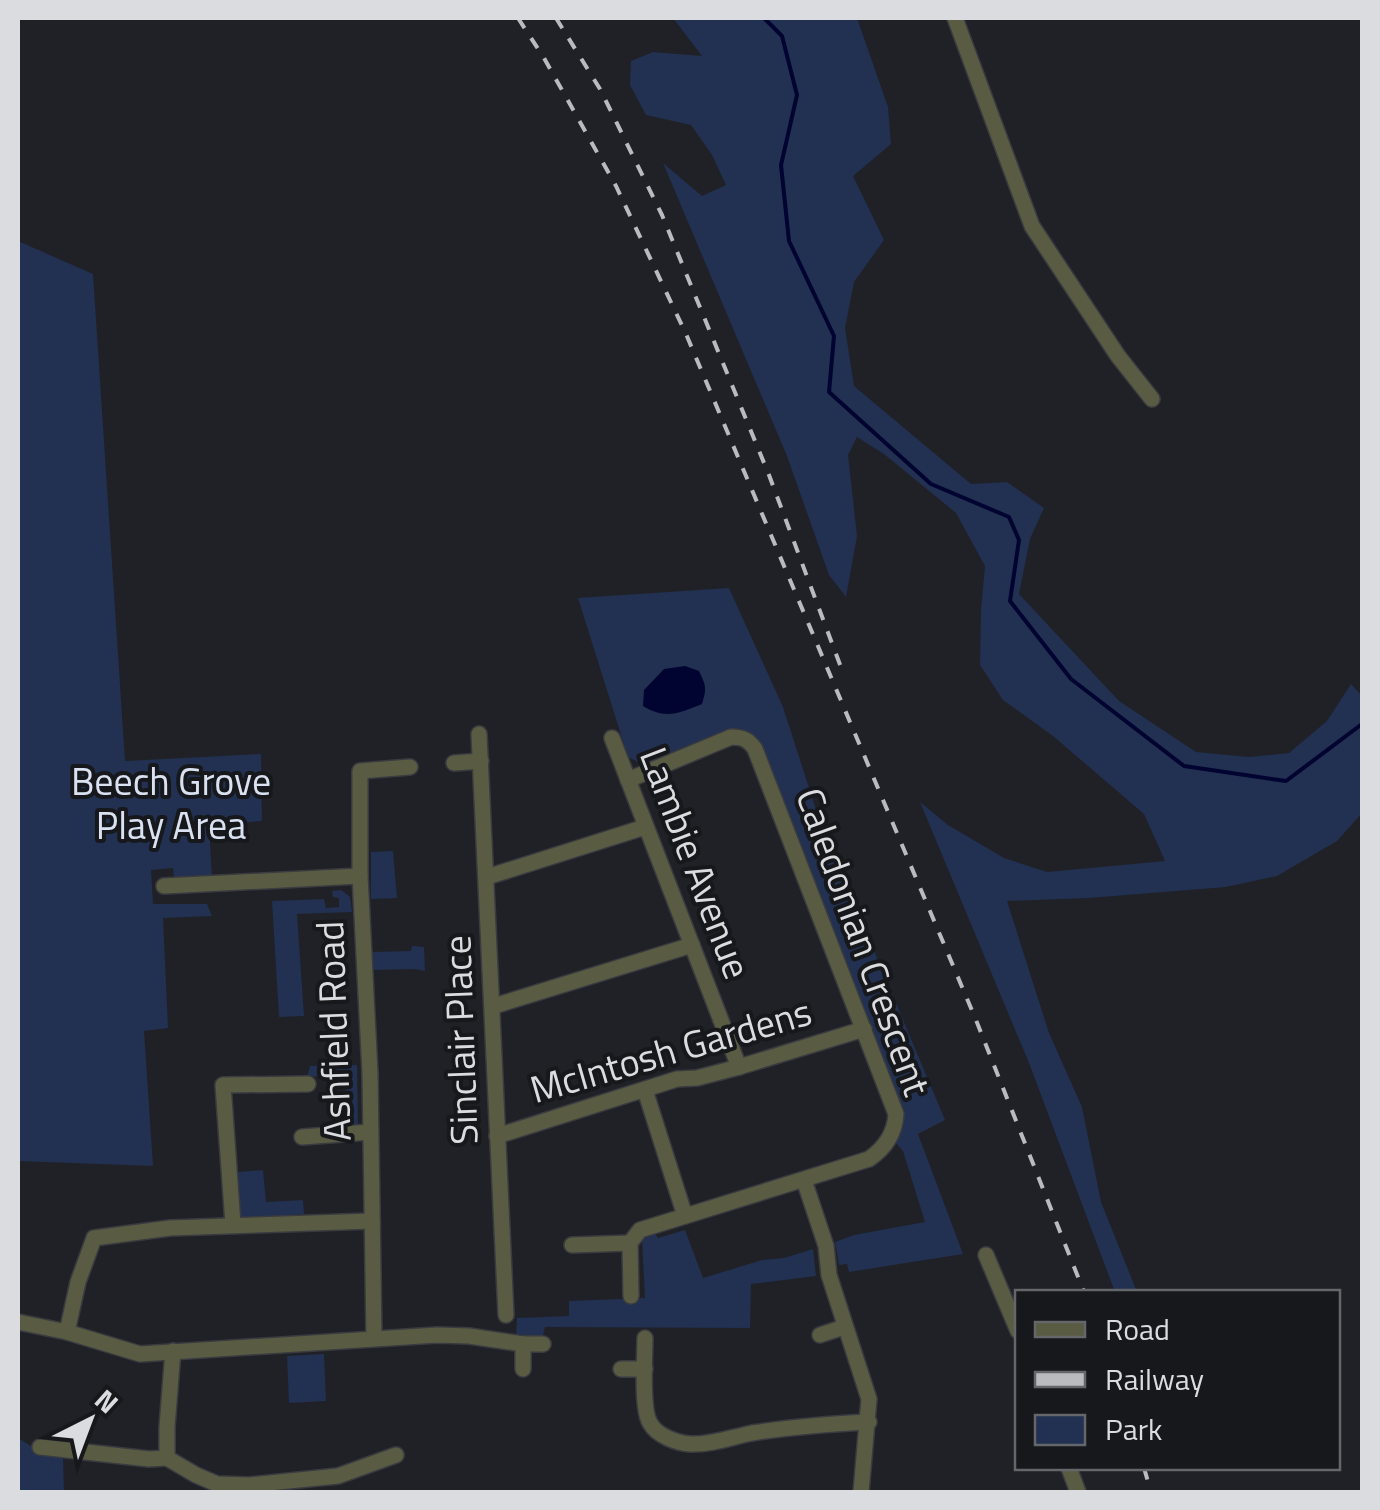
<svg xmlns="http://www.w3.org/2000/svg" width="1380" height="1510" font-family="'Titillium Web',sans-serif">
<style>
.green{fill:#223051}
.water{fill:#010431}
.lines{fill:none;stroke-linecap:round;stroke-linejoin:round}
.stream{stroke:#010431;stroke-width:4}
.minor-casing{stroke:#393b40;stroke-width:18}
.minor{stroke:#595c42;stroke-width:15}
.rail{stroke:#b9bbbe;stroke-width:4;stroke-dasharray:12 12;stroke-linecap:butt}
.labels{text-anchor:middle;stroke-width:8;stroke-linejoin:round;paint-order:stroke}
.park-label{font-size:38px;fill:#dae2f2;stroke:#16181c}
.street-label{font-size:38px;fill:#dadcdf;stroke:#16181c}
</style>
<rect width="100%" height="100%" fill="#1f2126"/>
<!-- green -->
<g class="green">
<polygon points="673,18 857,18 888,107 891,144 853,176 884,240 854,282 845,328 854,386 971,484 1007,482 1044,508 1030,539 1019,594 1119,701 1196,752 1249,757 1289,753 1327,721 1351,684 1362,696 1362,813 1337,841 1277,876 1226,887 1089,898 1007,901 1049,1033 1082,1107 1101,1202 1137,1292 1115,1292 1029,1063 920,802 948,825 1004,858 1047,872 1165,861 1144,814 1053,736 1003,700 980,665 981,611 985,566 956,513 884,454 857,437 848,455 857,536 846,597 829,575 787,456 663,163 702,196 726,185 712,155 691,125 646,115 630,85 631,61 653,52 702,56"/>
<polygon points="18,241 93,274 125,761 261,754 262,821 209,825 212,877 174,878 173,868 151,870 153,904 207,904 212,916 163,918 168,1028 144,1031 153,1166 18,1161"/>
<polygon points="729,588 783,707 820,822 945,1120 918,1134 963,1254 849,1272 847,1264 839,1265 835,1242 854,1235 925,1222 903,1151 895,1142 900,1106 896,1094 757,738 751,733 739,730 642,767 640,763 628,757 578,598"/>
<polygon points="393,851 397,898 371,899 371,852"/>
<polygon points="341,890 350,897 352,912 297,914 304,1016 279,1017 272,901 324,899 326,908 339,907 339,898 333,897 332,891"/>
<polygon points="412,946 424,947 425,971 415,969 373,970 373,952 411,951"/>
<polygon points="357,1065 358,1126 347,1127 345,1075 307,1077 310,1066"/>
<polygon points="263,1170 266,1202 303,1200 304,1214 241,1218 238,1172"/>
<polygon points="685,1230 703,1278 762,1260 784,1258 813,1249 816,1276 751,1284 750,1328 545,1327 543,1335 516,1336 517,1318 569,1316 569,1301 645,1298 642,1239 655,1233 658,1238"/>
<polygon points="324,1354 326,1401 289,1403 287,1356"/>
<polygon points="18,1438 39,1451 63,1457 64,1492 18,1492"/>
</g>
<!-- water -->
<path class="water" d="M685 666 699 671C706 686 707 688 702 704 679 713 666 720 643 706L644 690 664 669Z"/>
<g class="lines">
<!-- stream -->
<polyline class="stream" points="764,18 782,36 797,95 781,165 789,241 834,336 829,392 931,484 1009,517 1019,540 1010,601 1071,679 1184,766 1286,781 1362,724"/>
<!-- minor casing -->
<g class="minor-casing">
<g id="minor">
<polyline points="955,18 1032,226 1118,356 1152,399"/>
<polyline points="479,734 506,1315"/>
<polyline points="612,738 739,1067"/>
<polyline points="454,763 481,761"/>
<path d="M628 780 731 737C742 737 748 739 755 749L896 1114C895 1133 885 1148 869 1159L640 1230 630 1243 631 1296"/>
<polyline points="487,877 645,827"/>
<polyline points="164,886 360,876"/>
<polyline points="494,1006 692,945"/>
<polyline points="645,1090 685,1216"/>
<polyline points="497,1136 677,1079 697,1078 739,1067 864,1029"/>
<polyline points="302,1137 370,1132"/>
<polyline points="804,1180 826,1246 829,1275 869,1399 861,1492"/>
<polyline points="233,1224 223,1085 308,1084"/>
<polyline points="572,1245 630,1243"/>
<polyline points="986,1255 1018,1331"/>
<polyline points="18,1322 67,1332 140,1354 437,1335 469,1336 523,1344 523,1369"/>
<polyline points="67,1332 78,1282 94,1238 170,1228 372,1221"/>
<polyline points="820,1335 844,1327"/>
<polyline points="374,1338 370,1073 360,876 360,771 410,767"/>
<path d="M645 1338C645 1357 641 1408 650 1423 657 1436 677 1443 690 1444 711 1445 732 1437 752 1433 790 1427 830 1424 869 1422"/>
<polyline points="523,1344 543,1344"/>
<polyline points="621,1369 645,1369"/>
<polyline points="40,1447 149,1459 167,1458 167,1427 173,1351"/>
<polyline points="167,1458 196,1475 217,1484 249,1485 338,1476 396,1455"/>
<polyline points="1069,1468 1078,1492"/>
</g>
</g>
<!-- minor -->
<use href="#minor" class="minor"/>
<!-- rail -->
<g class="rail">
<polyline points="518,18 544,58 616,186 686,334 976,1020 1084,1292"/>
<polyline points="556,18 600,89 662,215 769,475 842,670"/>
<polyline points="1144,1468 1151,1492"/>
</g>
</g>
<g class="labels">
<!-- park labels -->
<g class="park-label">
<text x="171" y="795">Beech Grove<tspan x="171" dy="44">Play Area</tspan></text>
</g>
<!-- street labels -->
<g class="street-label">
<text transform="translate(695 863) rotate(69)" y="13">Lambie Avenue</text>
<text transform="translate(863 942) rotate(70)" y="13">Caledonian Crescent</text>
<text transform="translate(334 1031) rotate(-92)" y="13">Ashfield Road</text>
<text transform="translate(461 1040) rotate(-92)" y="13">Sinclair Place</text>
<text transform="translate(671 1051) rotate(-16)" y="13">McIntosh Gardens</text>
</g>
</g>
<!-- border -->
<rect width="1380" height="1510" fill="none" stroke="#dadcdf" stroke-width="40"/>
<!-- legend -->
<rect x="1015" y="1290" width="325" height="180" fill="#16181c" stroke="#64666a" stroke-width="2.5"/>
<rect x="1035" y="1322" width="50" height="15" fill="#595c42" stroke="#64666a" stroke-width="2.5"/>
<text x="1105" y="1340" font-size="30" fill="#dadcdf">Road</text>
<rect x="1035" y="1372" width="50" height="15" fill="#b9bbbe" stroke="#64666a" stroke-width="2.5"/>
<text x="1105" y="1390" font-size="30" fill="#dadcdf">Railway</text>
<rect x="1035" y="1415" width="50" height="30" fill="#223051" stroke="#64666a" stroke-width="2.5"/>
<text x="1105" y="1440" font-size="30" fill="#dadcdf">Park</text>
<!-- north arrow -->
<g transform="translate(90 1420) rotate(42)" stroke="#16181c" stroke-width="8" paint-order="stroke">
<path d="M0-8L18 38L0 25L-18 38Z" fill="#dadcdf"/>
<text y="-15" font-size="28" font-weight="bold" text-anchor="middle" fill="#dadcdf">N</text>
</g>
</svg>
